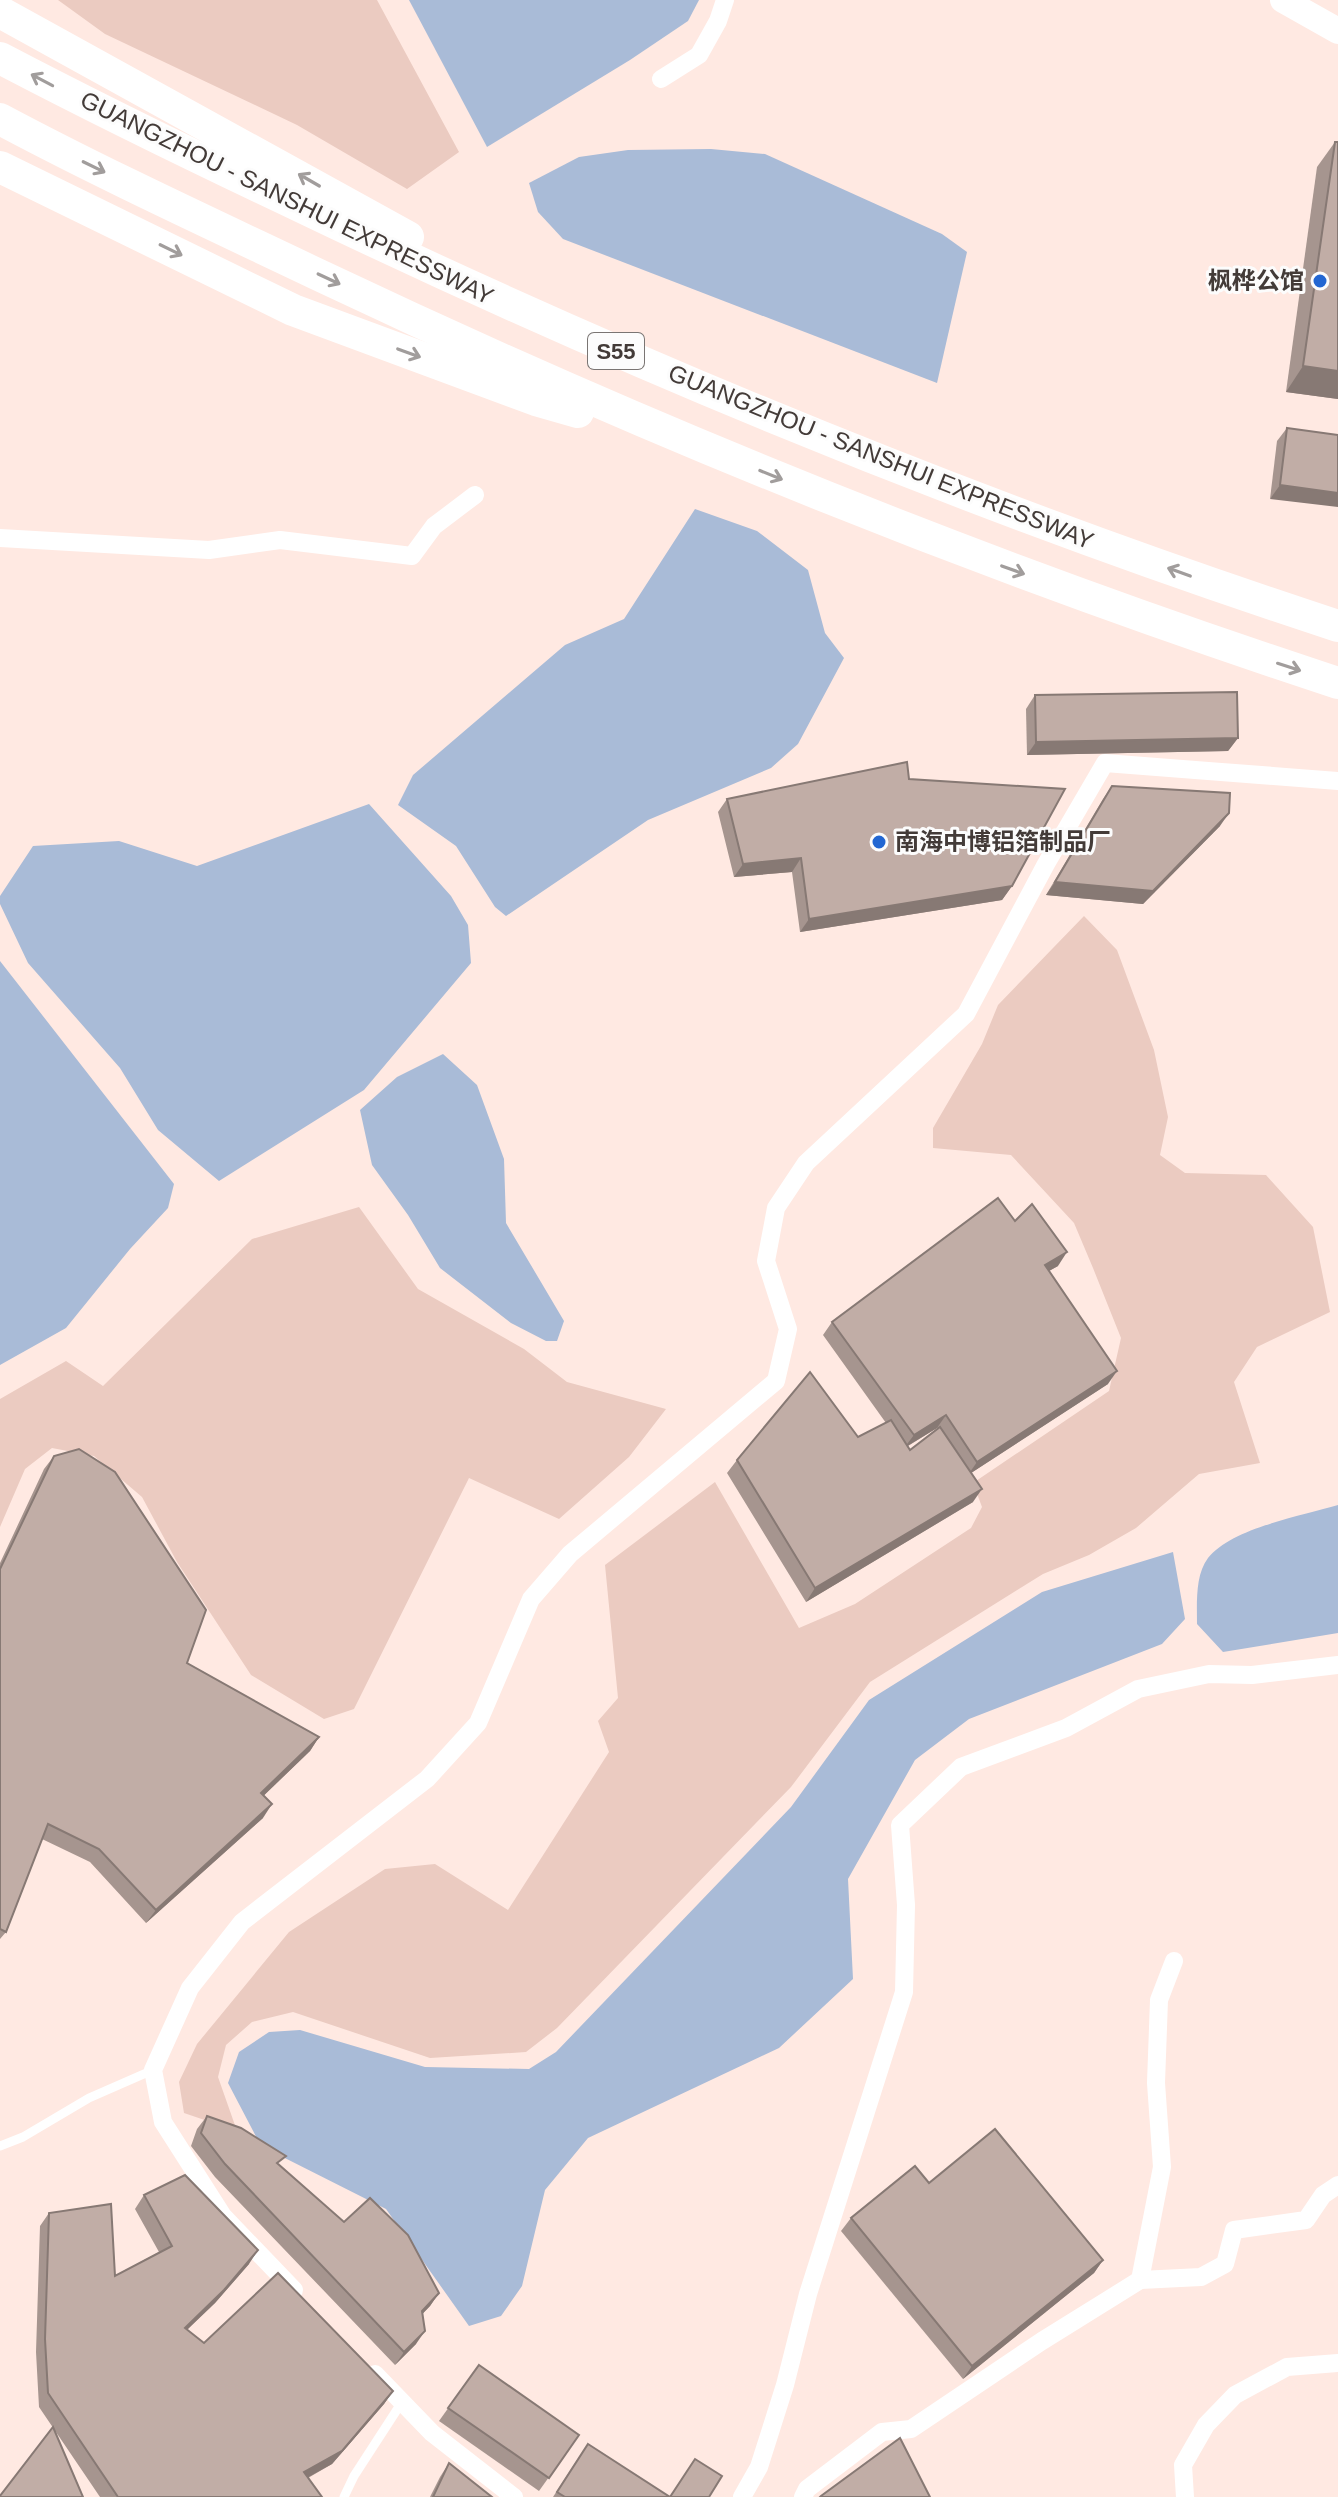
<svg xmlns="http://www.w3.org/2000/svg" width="1338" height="2497" font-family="Helvetica,'Noto Sans SC',sans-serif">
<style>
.green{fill:#ebcbc1}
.water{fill:#a9bbd7}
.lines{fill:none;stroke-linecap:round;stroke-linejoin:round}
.service{stroke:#fff;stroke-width:9}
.minor{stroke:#fff;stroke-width:18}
.secondary{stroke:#fff;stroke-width:26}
.motorway{stroke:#fff;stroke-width:32}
.wall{fill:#a6958f;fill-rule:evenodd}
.shaded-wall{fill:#877974}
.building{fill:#c1ada6;stroke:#877974;stroke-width:2}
.oneway{stroke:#a19d9c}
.poi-dot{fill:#2266d2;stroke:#fcfcfc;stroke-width:3}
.labels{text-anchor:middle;stroke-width:6;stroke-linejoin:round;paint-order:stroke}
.shield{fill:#fcfcfc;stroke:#7a7573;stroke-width:2}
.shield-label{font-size:22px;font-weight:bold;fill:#433b38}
.street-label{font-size:24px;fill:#433b38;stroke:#fcfcfc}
.poi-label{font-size:24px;font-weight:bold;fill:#433b38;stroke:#fcfcfc;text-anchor:end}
</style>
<rect width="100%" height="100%" fill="#ffe9e2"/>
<!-- green -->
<g class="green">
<polygon points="58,0 377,0 459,152 407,189 297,125 105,34"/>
<polygon points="1084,916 1117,950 1154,1050 1168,1117 1160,1155 1185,1173 1266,1175 1313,1227 1330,1312 1257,1347 1234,1382 1260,1463 1199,1474 1136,1528 1089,1555 1043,1574 870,1682 791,1787 557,2028 526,2052 430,2058 293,2012 252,2022 226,2045 218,2077 237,2131 184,2113 179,2082 197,2044 289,1932 385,1869 435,1864 508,1910 609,1752 598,1721 618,1698 605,1565 715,1482 799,1628 855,1604 971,1528 982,1507 973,1483 1109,1391 1121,1338 1093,1268 1074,1223 1011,1155 933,1148 933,1128 982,1044 998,1005"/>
<polygon points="359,1207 418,1289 524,1349 567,1382 666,1409 629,1457 559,1519 469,1478 354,1709 324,1719 251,1675 177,1562 142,1497 94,1456 52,1448 25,1469 0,1527 0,1399 66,1361 103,1386 252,1239"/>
</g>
<!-- water -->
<g class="water">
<polygon points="409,0 699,0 688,21 630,60 487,147"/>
<polygon points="711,149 765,154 942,234 967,252 937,383 563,239 538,212 529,183 579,157 628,150"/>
<polygon points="695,509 757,531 808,570 825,633 844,658 798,744 771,768 648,820 506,916 495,907 456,846 398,805 413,775 565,645 624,619"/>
<polygon points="369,804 451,896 468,925 471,963 364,1090 219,1181 158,1130 120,1068 28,963 0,904 0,896 33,846 119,841 197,866"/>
<polygon points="0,961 174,1184 168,1208 130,1249 66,1328 0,1365"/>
<polygon points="443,1054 477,1085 504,1159 506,1223 564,1321 557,1341 546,1341 511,1323 440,1268 408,1215 372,1165 360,1110 397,1077"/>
<path d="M1338 1505V1633L1223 1652 1197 1624C1197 1604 1195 1575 1208 1558 1232 1528 1301 1516 1338 1505Z"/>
<polygon points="1173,1552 1185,1619 1162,1644 969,1719 915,1760 848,1879 853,1979 779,2048 588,2138 545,2190 522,2286 501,2316 469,2326 386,2209 261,2146 228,2083 239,2052 269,2032 300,2030 425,2067 529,2069 556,2052 791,1807 869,1700 1042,1592"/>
</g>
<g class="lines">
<!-- service -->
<g class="service">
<polyline points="0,2146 23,2137 89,2098 153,2070"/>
<polyline points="344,2497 354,2476 402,2402"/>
</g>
<!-- minor -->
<g class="minor">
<polyline points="661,79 699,55 718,21 725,0"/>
<polyline points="0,538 209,550 280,540 412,556 434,526 475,495"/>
<polyline points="1140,2280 1162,2167 1156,2083 1159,2000 1174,1961"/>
<polyline points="294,2290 223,2216 163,2122 153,2070 190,1988 242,1922 427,1779 478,1723 531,1599 570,1554 776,1381 788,1329 766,1261 776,1208 806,1163 966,1014 1046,864 1105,763 1338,781"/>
<polyline points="375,2374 432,2433 514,2497"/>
<polyline points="742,2497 759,2467 785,2385 808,2294 904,1992 906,1905 900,1825 961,1767 1066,1728 1138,1689 1209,1674 1252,1675 1338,1665"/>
<polyline points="803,2497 807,2489 882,2432 911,2429 1042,2341 1140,2280 1201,2277 1225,2264 1234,2230 1306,2220 1323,2195 1338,2185"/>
<polyline points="1185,2497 1183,2465 1206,2425 1235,2395 1287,2367 1338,2363"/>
</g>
<!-- secondary -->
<polyline class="secondary" points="1283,0 1338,31"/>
<!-- motorway -->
<g class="motorway">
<polyline points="0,12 408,237"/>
<path d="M0 58C101 111 204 161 308 210 642 370 986 511 1338 626"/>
<path d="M0 119C105 175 214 225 321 276 652 433 990 569 1338 683"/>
<polyline points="0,167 293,310 536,400 578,412"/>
</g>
</g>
<!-- wall -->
<g class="wall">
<polygon points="1335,142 1338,399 1286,392 1317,167"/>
<polygon points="1287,428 1338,435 1270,499 1277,441"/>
<polygon points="1035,695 1238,738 1228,751 1027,755 1026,709"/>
<polygon points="909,779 1012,886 1002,900 800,932 792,872 734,877 718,812 727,799"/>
<polygon points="1112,786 1220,826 1143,904 1046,895 1103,799"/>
<path d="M1015 1221 1058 1266 1049 1271 1108 1384 971 1473 973 1502 806 1602 727 1473 737 1460 858 1437 886 1423 823 1335 832 1322ZM937 1428V1429L910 1450 908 1446Z"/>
<polygon points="54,1456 187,1663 319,1737 310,1751 263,1796 263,1818 146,1923 90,1862 42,1839 6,1932 0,1939 0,1563 44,1469"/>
<polygon points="207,2116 279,2165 344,2222 439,2293 430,2306 422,2314 416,2344 395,2365 215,2177 191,2146 197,2129"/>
<polygon points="929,2183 1103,2260 1094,2273 963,2379 841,2231 851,2218"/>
<polygon points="144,2195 249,2264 215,2303 187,2330 204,2343 393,2391 384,2404 332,2464 308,2478 322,2497 100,2497 39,2407 36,2352 40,2226 49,2213 115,2276 159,2252 135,2209"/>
<polygon points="479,2365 579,2435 539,2491 439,2421"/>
<polygon points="579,2457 670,2497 709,2497 553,2497"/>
<polygon points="449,2463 492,2497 430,2497 440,2477"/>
</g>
<!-- shaded-wall -->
<g class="shaded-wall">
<polygon points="1303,366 1338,371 1338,399 1286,392"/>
<polygon points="1280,485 1338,493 1338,507 1270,499"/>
<polygon points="1238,738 1228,751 1027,755 1036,742"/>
<polygon points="1229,813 1220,826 1143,904 1046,895 1055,882"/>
<polygon points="801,858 792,872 734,877 743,864"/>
<polygon points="1012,886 1002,900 800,932 809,919"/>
<polygon points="1067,1252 1058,1266 1036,1278 1045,1265"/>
<polygon points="1117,1371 1108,1384 968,1475 977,1462"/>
<polygon points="946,1415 937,1428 904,1448 914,1435"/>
<polygon points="982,1489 973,1502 806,1602 815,1588"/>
<polygon points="319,1737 310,1751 252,1807 261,1793"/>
<polygon points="272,1804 263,1818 146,1923 156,1910"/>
<polygon points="258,2250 249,2264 215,2303 175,2341 185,2328"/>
<polygon points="1103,2260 1094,2273 963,2379 972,2366"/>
<polygon points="439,2293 430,2306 413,2324 422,2311"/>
<polygon points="425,2331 416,2344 395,2365 404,2352"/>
<polygon points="393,2391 384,2404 332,2464 294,2485 304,2472"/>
</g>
<!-- building -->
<g class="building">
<polygon points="1335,142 1338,142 1338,371 1303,366"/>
<polygon points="1287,428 1338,435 1338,493 1280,485"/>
<polygon points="1237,692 1238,738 1036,742 1035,695"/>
<polygon points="907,762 909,779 1065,789 1012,886 809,919 801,858 743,864 727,799"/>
<polygon points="1112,786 1230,793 1229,813 1153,891 1055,882"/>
<polygon points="998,1198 1015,1221 1032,1204 1067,1252 1045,1265 1117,1371 977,1462 946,1415 914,1435 832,1322"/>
<polygon points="810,1372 858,1437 891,1420 910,1450 940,1427 982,1489 815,1588 737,1460"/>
<polygon points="79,1449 115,1472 206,1610 187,1663 319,1737 261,1793 272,1804 156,1910 99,1849 48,1824 6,1932 0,1929 0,1569 54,1456"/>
<polygon points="207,2116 241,2128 286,2156 277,2163 344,2222 370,2198 408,2235 439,2293 422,2311 425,2331 404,2352 225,2164 201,2133"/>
<polygon points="995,2129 1103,2260 972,2366 851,2218 915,2166 929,2183"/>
<polygon points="185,2175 258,2250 224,2290 185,2328 204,2343 278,2273 393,2391 342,2451 304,2472 322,2497 118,2497 48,2393 45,2339 49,2213 111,2204 115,2276 172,2246 144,2195"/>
<polygon points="479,2365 579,2435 549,2478 448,2408"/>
<polygon points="53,2427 83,2497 0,2497 0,2496"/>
<polygon points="900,2438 930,2497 820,2497 821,2496"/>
<polygon points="588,2444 670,2497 565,2497 557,2492"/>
<polygon points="695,2459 722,2476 709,2497 670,2497"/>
<polygon points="449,2463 492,2497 433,2497"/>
</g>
<!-- one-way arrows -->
<defs><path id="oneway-shaft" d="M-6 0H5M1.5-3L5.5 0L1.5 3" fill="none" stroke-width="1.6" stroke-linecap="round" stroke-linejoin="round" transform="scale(2)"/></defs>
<g class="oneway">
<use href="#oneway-shaft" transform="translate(42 80) rotate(-152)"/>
<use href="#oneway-shaft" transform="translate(94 167) rotate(26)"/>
<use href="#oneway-shaft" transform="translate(309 180) rotate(-150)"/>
<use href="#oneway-shaft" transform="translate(171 250) rotate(26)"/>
<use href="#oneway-shaft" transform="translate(329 279) rotate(25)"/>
<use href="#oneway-shaft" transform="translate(409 353) rotate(20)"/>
<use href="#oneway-shaft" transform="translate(771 475) rotate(22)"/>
<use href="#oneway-shaft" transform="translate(1013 570) rotate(20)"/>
<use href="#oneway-shaft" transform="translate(1179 572) rotate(-160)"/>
<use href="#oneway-shaft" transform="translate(1289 667) rotate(18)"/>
</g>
<!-- markers -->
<g class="poi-dot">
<circle cx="1320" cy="281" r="8"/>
<circle cx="879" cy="842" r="8"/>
</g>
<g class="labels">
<!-- shield labels -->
<rect class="shield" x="588" y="333" width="56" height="36" rx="6"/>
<g class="shield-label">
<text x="616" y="359">S55</text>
</g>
<!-- street labels -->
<g class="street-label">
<text transform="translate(287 198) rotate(26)" y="8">GUANGZHOU - SANSHUI EXPRESSWAY</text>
<text transform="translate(881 457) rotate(22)" y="8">GUANGZHOU - SANSHUI EXPRESSWAY</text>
</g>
<!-- poi labels -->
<g class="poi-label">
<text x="1304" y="289">枫桦公馆</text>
<text x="895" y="850" text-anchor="start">南海中博铝箔制品厂</text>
</g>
</g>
</svg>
